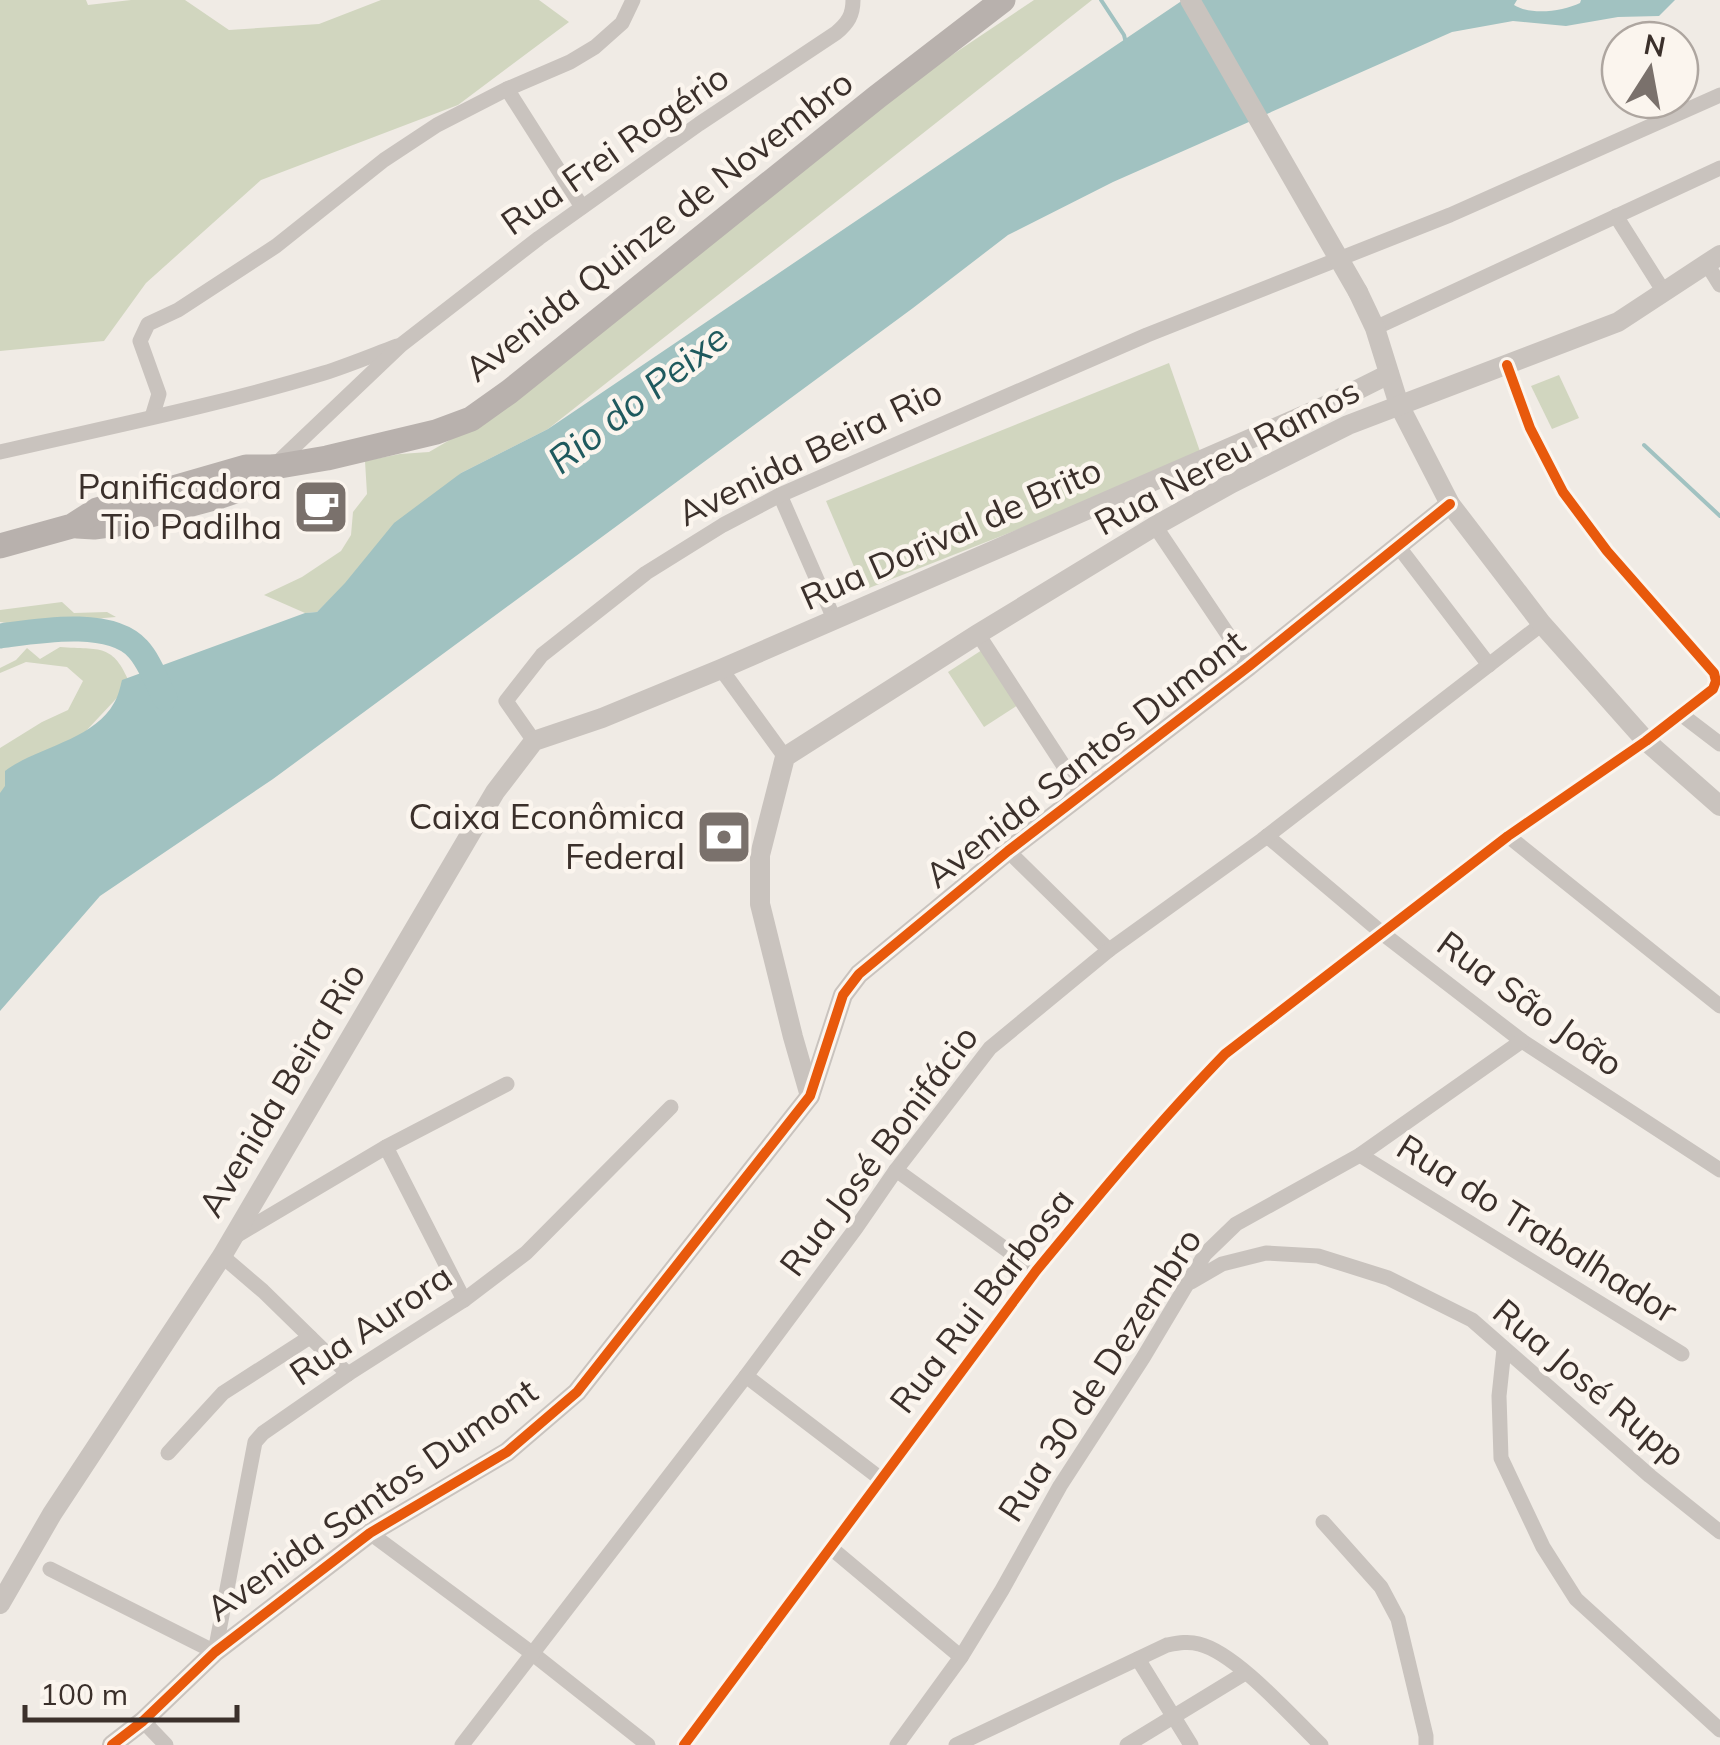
<svg xmlns="http://www.w3.org/2000/svg" width="1720" height="1745" font-family="Mulish,sans-serif">
<style>
.green{fill:#d1d6bf}
.water{fill:#a1c2c1}
.lines{fill:none;stroke-linecap:round;stroke-linejoin:round}
.stream{stroke:#a1c2c1;stroke-width:4}
.river{stroke:#a1c2c1;stroke-width:25}
.minor{stroke:#c9c3be;stroke-width:15}
.tertiary{stroke:#c9c3be;stroke-width:20}
.primary{stroke:#b8b1ad;stroke-width:25}
.tertiary-bridge{stroke:#c9c3be;stroke-width:20}
.cycleway-casing{stroke:#fbf5ee;stroke-width:16}
.cycleway{stroke:#e8590c;stroke-width:10}
.labels{text-anchor:middle;stroke-width:9;stroke-linejoin:round;paint-order:stroke}
.street-label{font-size:35px;fill:#3b302b;stroke:#fbf5ee}
.poi-label{font-size:35px;fill:#3b302b;stroke:#fbf5ee;text-anchor:end}
.water-label{font-size:38px;font-style:italic;fill:#1f5a5e;stroke:#fbf5ee}
</style>
<rect width="100%" height="100%" fill="#f0ebe5"/>
<!-- green -->
<g class="green">
<polygon points="0,0 86,0 88,5 131,0 185,0 229,30 319,24 381,0 539,0 569,22 458,105 261,180 146,283 104,341 0,351"/>
<polygon points="1034,0 1092,0 548,429 461,473 317,612 305,613 264,595 302,577 341,551 351,535 353,512 367,494 365,461 400,454 429,452 486,419 931,69"/>
<polygon points="1169,363 1202,457 864,590 826,501"/>
<polygon points="1559,375 1579,418 1552,429 1531,386"/>
<polygon points="62,602 74,613 107,612 116,617 20,625 0,622 0,610"/>
<path d="M60 647C101 650 113 643 130 684L85 732 0 795V748L42 722 68 710 83 681 67 667 26 662 0 673V668L16 660 27 648 40 659Z"/>
<polygon points="982,650 1018,705 984,727 948,672"/>
</g>
<!-- water -->
<path class="water" d="M1183 0H1517L1514 5C1532 16 1563 11 1580 3L1581 0H1675L1659 16 1618 17 1566 26 1513 21 1452 32 1113 182 1008 235 913 308 273 779 100 896 0 1011V793L5 786V771C37 747 94 740 114 703 118 697 120 688 122 680L305 613 317 612 345 583 394 523 461 473 548 429Z"/>
<g class="lines">
<!-- stream -->
<g class="stream">
<polyline points="1101,0 1124,35 1126,43"/>
<polyline points="1644,445 1720,516"/>
</g>
<!-- river -->
<path class="river" d="M0 636C38 631 110 618 138 649 150 662 157 683 165 698"/>
<!-- minor -->
<g class="minor">
<polyline points="507,89 582,207"/>
<polyline points="1616,216 1664,292"/>
<polyline points="1707,264 1720,285"/>
<polyline points="1375,328 1720,168"/>
<polyline points="152,417 159,394 140,341 148,324 178,310 276,246 384,160 437,125 507,89 570,62 595,47 622,23 633,0"/>
<path d="M0 452C108 427 218 405 324 373 349 365 373 355 397 346"/>
<path d="M277 463 401 345 539 238 699 124 836 33C848 23 853 15 853 0"/>
<polyline points="780,495 835,621"/>
<polyline points="1155,526 1249,666"/>
<polyline points="1398,546 1489,665"/>
<polyline points="978,634 1082,794"/>
<polyline points="721,669 785,757"/>
<polyline points="1682,715 1720,744"/>
<polyline points="534,741 506,701 542,655 646,573 723,525 780,495 1147,335 1450,215 1720,95"/>
<polyline points="1267,836 1382,933 1522,1041 1720,1170"/>
<polyline points="1508,836 1720,1006"/>
<polyline points="1008,851 1109,950"/>
<polyline points="386,1147 464,1300"/>
<polyline points="1360,1155 1682,1354"/>
<polyline points="896,1170 1036,1271"/>
<polyline points="236,1236 386,1147 507,1084"/>
<polyline points="222,1256 263,1291 348,1374"/>
<polyline points="1191,1282 1222,1264 1266,1253 1318,1256 1388,1278 1472,1320 1650,1476 1720,1532"/>
<polyline points="1504,1349 1499,1396 1501,1458 1543,1547 1576,1599 1720,1730"/>
<polyline points="746,1376 881,1479"/>
<polyline points="168,1453 223,1393 310,1337"/>
<polyline points="1323,1522 1381,1587 1398,1619 1426,1736 1426,1745"/>
<polyline points="370,1533 533,1654 648,1745"/>
<polyline points="831,1548 961,1657"/>
<polyline points="50,1569 215,1652 255,1442 263,1433 348,1374 464,1300 526,1253 671,1107"/>
<polyline points="1138,1659 1191,1745"/>
<polyline points="143,1721 166,1745"/>
<polyline points="462,1745 746,1376 856,1228 896,1170 990,1048 1109,950 1262,840 1542,624"/>
<path d="M684 1745 1036 1271C1097 1197 1158 1123 1225 1054L1508 836 1646 741 1713 689 1716 681 1714 673 1607 551 1563 492 1530 428 1507 365"/>
<polyline points="897,1745 961,1657 1002,1590 1060,1486 1143,1358 1205,1254 1236,1224 1360,1155 1522,1041"/>
<path d="M956 1745 1167 1645C1178 1643 1188 1641 1199 1644 1236 1653 1292 1717 1321 1745"/>
<polyline points="1127,1745 1245,1673"/>
</g>
<!-- tertiary -->
<g class="tertiary">
<polyline points="1358,292 1375,328 1399,405 1450,504 1542,624 1646,741 1720,806"/>
<polyline points="810,1096 793,1037 760,904 760,855 785,757 978,634 1155,526 1232,483 1348,425 1618,322 1720,255"/>
<polyline points="0,1604 52,1514 222,1256 495,792 534,741 602,718 721,669 1321,408 1389,374"/>
<polyline points="112,1745 143,1721 215,1652 370,1533 507,1452 577,1392 810,1096 843,995 859,974 1008,851 1249,666 1450,504"/>
</g>
<!-- primary -->
<g class="primary">
<polyline points="77,526 94,527 117,524 218,497 259,483 274,467"/>
<polyline points="0,546 72,526 97,510 246,467 274,467 327,458 436,432 471,419 509,392 877,97 1003,0"/>
</g>
<!-- tertiary-bridge -->
<polyline class="tertiary-bridge" points="1190,0 1358,292"/>
<!-- cycleway casing -->
<g class="cycleway-casing">
<g id="cycleway">
<polyline points="112,1745 143,1721 215,1652 370,1533 507,1452 577,1392 810,1096 843,995 859,974 1008,851 1249,666 1450,504"/>
<path d="M684 1745 1036 1271C1097 1197 1158 1123 1225 1054L1508 836 1646 741 1713 689 1716 681 1714 673 1607 551 1563 492 1530 428 1507 365"/>
</g>
</g>
<!-- cycleway -->
<use href="#cycleway" class="cycleway"/>
</g>
<!-- icons -->
<defs>
<g id="cafe-square" transform="scale(2.875)"><rect x="-9" y="-9" width="18" height="18" rx="4" fill="#7a716c" stroke="#fbf5ee"/><path d="M-5.5-4.5H6V0H3Q3 3.5 0 3.5H-2.5Q-5.5 3.5-5.5 0ZM3-3.2v2h1.7v-2ZM-6 4.5H4V6H-6Z" fill="#fff"/></g>
<g id="bank-square" transform="scale(2.875)"><rect x="-9" y="-9" width="18" height="18" rx="4" fill="#7a716c" stroke="#fbf5ee"/><path d="M-6-4H6V4H-6ZM0-2.3a2.3 2.3 0 1 0 0 4.6a2.3 2.3 0 1 0 0-4.6Z" fill="#fff"/></g>
</defs>
<g fill-rule="evenodd">
<use href="#cafe-square" x="321" y="507"/>
<use href="#bank-square" x="724" y="837"/>
</g>
<g class="labels">
<!-- street labels -->
<g class="street-label">
<text transform="translate(615 150) rotate(-35)" y="12">Rua Frei Rogério</text>
<text transform="translate(659 226) rotate(-38)" y="12">Avenida Quinze de Novembro</text>
<text transform="translate(810 453) rotate(-26)" y="12">Avenida Beira Rio</text>
<text transform="translate(1227 457) rotate(-28)" y="12">Rua Nereu Ramos</text>
<text transform="translate(951 534) rotate(-24)" y="12">Rua Dorival de Brito</text>
<text transform="translate(1085 759) rotate(-38)" y="12">Avenida Santos Dumont</text>
<text transform="translate(1530 1004) rotate(36)" y="12">Rua São João</text>
<text transform="translate(282 1090) rotate(-59)" y="12">Avenida Beira Rio</text>
<text transform="translate(879 1151) rotate(-53)" y="12">Rua José Bonifácio</text>
<text transform="translate(1537 1229) rotate(32)" y="12">Rua do Trabalhador</text>
<text transform="translate(982 1301) rotate(-52)" y="12">Rua Rui Barbosa</text>
<text transform="translate(371 1325) rotate(-34)" y="12">Rua Aurora</text>
<text transform="translate(1100 1375) rotate(-57)" y="12">Rua 30 de Dezembro</text>
<text transform="translate(1589 1383) rotate(40)" y="12">Rua José Rupp</text>
<text transform="translate(372 1500) rotate(-35)" y="12">Avenida Santos Dumont</text>
</g>
<!-- poi labels -->
<g class="poi-label">
<text x="282" y="499">Panificadora<tspan x="282" dy="40">Tio Padilha</tspan></text>
<text x="685" y="829">Caixa Econômica<tspan x="685" dy="40">Federal</tspan></text>
</g>
<!-- water labels -->
<g class="water-label">
<text transform="translate(638 399) rotate(-38)" y="13">Rio do Peixe</text>
</g>
</g>
<!-- north arrow -->
<g transform="translate(1650 70) rotate(11)"><circle r="48" fill="#fbf5ee" stroke="#aea6a0" stroke-width="2.5"/>
<path d="M0-8L18 38L0 25L-18 38Z" fill="#7a716c"/>
<text y="-15" font-size="28" font-weight="bold" text-anchor="middle" fill="#3b302b">N</text>
</g>
<!-- scale -->
<path d="M25 1705v15h212v-15" fill="none" stroke="#3b302b" stroke-width="5"/>
<text x="40" y="1705" font-size="30" fill="#3b302b" stroke="#fbf5ee" stroke-width="8" paint-order="stroke">100 m</text>
</svg>
